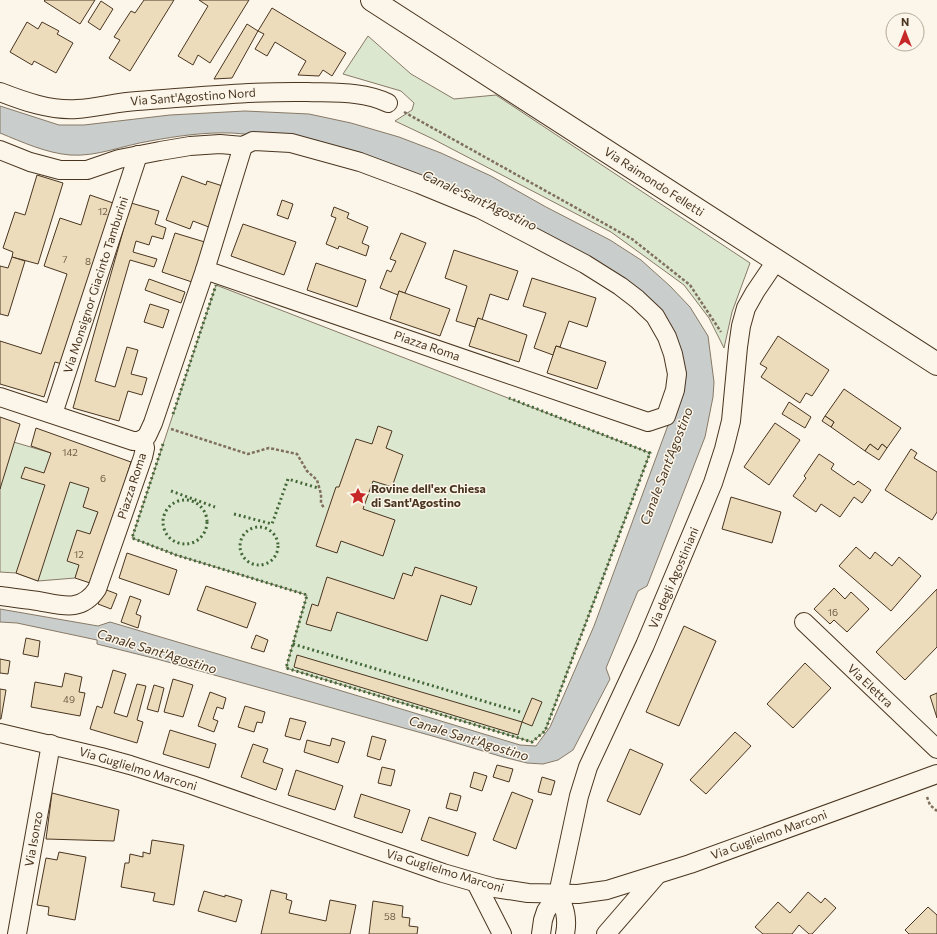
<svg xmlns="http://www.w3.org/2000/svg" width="937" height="934" font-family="Commissioner,sans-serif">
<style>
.green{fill:#dce7d0;stroke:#887966}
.water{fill:#c9cecd;stroke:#887966}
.building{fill:#ecdcbc;stroke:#4a3520}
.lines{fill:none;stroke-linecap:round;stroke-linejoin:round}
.street-casing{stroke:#4a3520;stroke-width:20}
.secondary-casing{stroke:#4a3520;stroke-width:24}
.path{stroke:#7f6f5c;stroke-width:2.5;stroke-dasharray:3 2;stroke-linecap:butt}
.street{stroke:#fbf6e9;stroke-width:18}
.secondary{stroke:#fbf6e9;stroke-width:22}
.hedge{stroke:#436837;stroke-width:3;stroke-dasharray:2 3;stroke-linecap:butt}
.labels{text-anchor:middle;stroke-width:3;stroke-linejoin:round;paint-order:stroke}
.number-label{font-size:10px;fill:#725f47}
.street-label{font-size:12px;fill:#4a3520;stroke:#fbf6e9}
.poi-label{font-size:12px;font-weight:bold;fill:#4a3520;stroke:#fbf6e9;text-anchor:start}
.water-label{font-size:13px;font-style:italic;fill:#4a3520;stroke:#fbf6e9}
</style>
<rect width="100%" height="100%" fill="#fbf6e9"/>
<!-- green -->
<g class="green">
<polygon points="368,36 411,74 454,99 496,95 750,263 732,312 724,348 709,318 684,285 611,232 431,138 395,121 412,110 414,103 401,91 343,74"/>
<polygon points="216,285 650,453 545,731 532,742 286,668 307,595 176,555 132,538"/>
<polygon points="0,438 51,453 108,473 98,512 75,578 38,581 16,573 0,572"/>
</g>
<!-- water -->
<path class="water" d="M0 106 59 125H84L170 115 245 111 309 114 351 123 399 137 441 153 491 176 546 207 610 240 641 260 670 286 690 307 708 336 714 382 713 397 705 437 647 586 638 591 606 668 610 679 573 750 558 760 543 764 527 763 503 757 436 737 157 659 97 644V640L17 623 0 622V609L98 626 110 622 299 678 520 745 536 746 550 727 594 626 671 417 673 338 576 253 275 137C261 136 247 134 232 133 205 132 177 136 150 141 124 145 97 157 70 155 46 153 22 142 0 133Z"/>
<!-- building -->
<g class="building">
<polygon points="45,0 95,0 80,24 44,1"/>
<polygon points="144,0 174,0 130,71 109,58 120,40 114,37 131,11 135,13"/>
<polygon points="199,0 249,0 210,63 198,55 193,65 178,56 208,6"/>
<polygon points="101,1 113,9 100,30 88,22"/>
<polygon points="272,8 346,53 332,76 323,70 319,76 298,75 306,61 275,42 267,56 255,49 264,34 258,31"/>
<polygon points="27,22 38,29 42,22 59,31 57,34 73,43 56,73 34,61 32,65 10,52"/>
<polygon points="247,24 258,31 232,78 214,79"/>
<polygon points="37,175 63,183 38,264 12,257 13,252 3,248 15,212 25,215"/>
<polygon points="182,176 206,185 207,181 229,188 214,229 193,221 190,229 166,220"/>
<polygon points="90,195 116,204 66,365 55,362 44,397 0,384 0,341 41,354 67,274 44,266 60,218 81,225"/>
<polygon points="282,200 293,204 288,219 277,215"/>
<polygon points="131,203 159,211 155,224 166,228 163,239 152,236 149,245 136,241 133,252 157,259 154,267 130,260 95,381 115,387 127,347 138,350 131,374 147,378 142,395 128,391 119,421 73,408"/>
<polygon points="334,207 349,213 347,218 368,227 362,243 369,246 366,256 339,246 338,249 326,244 336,218 331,216"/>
<polygon points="243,224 296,242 284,275 231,256"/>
<polygon points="175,233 208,243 195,283 162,272"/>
<polygon points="401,233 426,243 405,293 399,291 398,295 380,288 387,270 391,272 396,261 390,259"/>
<polygon points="454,250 518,271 508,300 490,294 482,320 478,318 475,327 456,321 467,286 445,278"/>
<polygon points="12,257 25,261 8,316 0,314 0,266 8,268"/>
<polygon points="316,263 366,280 357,307 307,290"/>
<polygon points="532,278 596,298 587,327 569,321 560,347 556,346 553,355 534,348 546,313 523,306"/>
<polygon points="149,279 185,292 181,303 145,290"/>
<polygon points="399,291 450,309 440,336 390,319"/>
<polygon points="150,304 169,310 163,328 144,322"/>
<polygon points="478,318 527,335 519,362 469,346"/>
<polygon points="778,336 829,370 812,396 806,393 800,403 761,377 767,368 760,364"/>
<polygon points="556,346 606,362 597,389 547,373"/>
<polygon points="844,389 901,428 887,448 882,444 878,450 870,444 865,451 831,427 834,422 825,416"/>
<polygon points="789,402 811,417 805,428 782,414"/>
<polygon points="825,416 834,422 831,427 822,421"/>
<polygon points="0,417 20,424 0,489"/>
<polygon points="775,423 800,440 769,485 744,467"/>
<polygon points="378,426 392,431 386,448 403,455 392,487 373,481 363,509 395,520 383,556 341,541 337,553 316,546 336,487 339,487 356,439 372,444"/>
<polygon points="36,428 131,462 93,584 75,578 79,565 67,561 77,530 90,534 98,512 83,507 89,488 70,482 38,581 16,573 45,485 21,478 25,467 44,473 51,453 31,446"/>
<polygon points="870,444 878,450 882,444 887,448 879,460 865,451"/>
<polygon points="911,449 917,453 914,458 937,472 937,512 932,520 885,490"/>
<polygon points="819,454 834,464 831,469 854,485 858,481 871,490 862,503 854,497 840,517 821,504 816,512 793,496 806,478 804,476"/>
<polygon points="731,497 781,512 772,543 722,529"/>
<polygon points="856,547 870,559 875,552 892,566 899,557 921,576 891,611 839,566"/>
<polygon points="127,553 177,570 169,595 119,578"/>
<polygon points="415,567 477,587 471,605 441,595 427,641 337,612 331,631 306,624 312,604 318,606 327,577 394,599 403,573 412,576"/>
<polygon points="206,586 256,603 247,628 197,610"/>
<polygon points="834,588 845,599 851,592 869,609 847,632 834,620 830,624 814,609"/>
<polygon points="104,589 117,594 111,609 98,604"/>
<polygon points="937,589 937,647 905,680 876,652"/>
<polygon points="130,596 141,600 136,614 141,616 138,628 121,622"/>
<polygon points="684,626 716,641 679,726 646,712"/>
<polygon points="256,635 268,640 264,652 251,648"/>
<polygon points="26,638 40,641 38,657 23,654"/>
<polygon points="297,655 522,722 518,735 294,667"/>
<polygon points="0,659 10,661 8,674 0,673"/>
<polygon points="805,663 831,688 793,728 767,704"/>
<polygon points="113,670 126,674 114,713 127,717 137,684 146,686 137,720 143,722 137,743 90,729 97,706 102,708"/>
<polygon points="65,673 82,677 79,692 85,693 80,716 31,707 35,682 62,687"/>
<polygon points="173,679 193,685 183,717 164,712"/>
<polygon points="154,685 164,688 158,712 147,709"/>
<polygon points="0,689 6,690 1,719 0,719"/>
<polygon points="210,692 226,698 223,709 217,707 213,719 218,721 214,732 198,726"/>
<polygon points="937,693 937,718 930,696"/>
<polygon points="532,698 542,702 532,726 522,722"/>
<polygon points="245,706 265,712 262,723 257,722 254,732 238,727"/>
<polygon points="290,718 306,722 300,740 285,736"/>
<polygon points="170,730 216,744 209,768 163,754"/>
<polygon points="735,732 751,746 706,794 690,780"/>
<polygon points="372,736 386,740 380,760 367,756"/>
<polygon points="332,738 345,742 338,763 304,752 307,740 330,746"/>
<polygon points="253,744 268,749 263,762 283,769 276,790 241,777"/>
<polygon points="630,749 663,764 640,815 607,801"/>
<polygon points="497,765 513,769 509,782 493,777"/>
<polygon points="382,767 395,770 391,786 378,783"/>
<polygon points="296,770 343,786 335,810 288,795"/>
<polygon points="474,772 487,776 482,791 470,787"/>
<polygon points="542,777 555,781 551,795 538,792"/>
<polygon points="512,792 533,800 516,849 493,840"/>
<polygon points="52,793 119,810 114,841 46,839"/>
<polygon points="450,793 461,796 457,811 446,808"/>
<polygon points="361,794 410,810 402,833 354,817"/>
<polygon points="429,817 476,833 468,856 421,840"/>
<polygon points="152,840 184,845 174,905 153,901 155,893 121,887 125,863 129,863 130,854 143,857 143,852 150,854"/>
<polygon points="59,852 86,857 75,920 48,915 49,907 37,905 46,858 57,860"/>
<polygon points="271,890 287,894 286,899 292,901 289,913 326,921 330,900 356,905 350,934 261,934"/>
<polygon points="204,891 225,897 225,895 242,900 236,922 198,911"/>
<polygon points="808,892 821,903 825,898 836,908 812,934 809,934 799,925 792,934 763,934 755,927 778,902 790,913"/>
<polygon points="373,901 403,906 402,917 410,918 409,926 418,927 417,934 369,934"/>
<polygon points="928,907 937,915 937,934 909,934 905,930"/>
</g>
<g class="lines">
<!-- street casing -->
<g class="street-casing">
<g id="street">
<path d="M0 92C23 101 51 111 77 109 97 108 117 102 137 101 194 97 250 91 307 92 334 93 363 91 388 103"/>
<polyline points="0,150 30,162 60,170 87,170 119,159 160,151 190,146 220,144 243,146 253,141 291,143 360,162 419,184 480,209 530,235 585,264 620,286 637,299 655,316 667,337 673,354 677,374 675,390 666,416 648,422 205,270"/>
<polyline points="0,397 133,441 138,441 143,439"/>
<polyline points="53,414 138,155"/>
<path d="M0 596C13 598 25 599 38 601 61 605 81 613 97 589L143 457 145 448 143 439 147 436 153 423 205 270 243 146"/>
<polyline points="804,622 937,749"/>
<polyline points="0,733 101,757 130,765 192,785 443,873 495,888 528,893 578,894 607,890 690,864 937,774"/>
<polyline points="476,883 502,934"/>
<path d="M558 894C565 908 568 919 565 934"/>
<polyline points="17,934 51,744"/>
<polyline points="541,934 543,920 546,911 558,894 579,796 588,767 645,645 713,483 724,449 731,421 738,347 741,326 746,308 755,292 776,261"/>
<polyline points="606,934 657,875"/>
</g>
</g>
<!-- secondary casing -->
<g class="secondary-casing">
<polyline id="secondary" points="372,0 937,364"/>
</g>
<!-- path -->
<g class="path">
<polyline points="404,112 632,239 690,285 721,332"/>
<polyline points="171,429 248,454 269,448 297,454 307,471 317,480 321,494 321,503 324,508"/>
<polyline points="927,797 930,805 937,811"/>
</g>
<!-- street -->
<use href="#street" class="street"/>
<!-- secondary -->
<use href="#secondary" class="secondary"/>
<!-- hedge -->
<g class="hedge">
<polyline points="173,414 216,285"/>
<polyline points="163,444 132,538 176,555 307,595 286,668 532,742 545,731 650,453 509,398"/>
<polyline points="171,491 215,507"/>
<circle cx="185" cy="522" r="22"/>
<polyline points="234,514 272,524 288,479 318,488"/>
<circle cx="259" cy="546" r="19"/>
<polyline points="293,644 520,712"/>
</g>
</g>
<!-- icons -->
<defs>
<g id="sight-bare" transform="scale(1.38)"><path d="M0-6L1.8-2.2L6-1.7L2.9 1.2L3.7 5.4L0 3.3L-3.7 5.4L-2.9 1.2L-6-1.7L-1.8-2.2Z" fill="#c62828" stroke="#fbf6e9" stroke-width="2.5" paint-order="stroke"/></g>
</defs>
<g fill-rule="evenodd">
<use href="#sight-bare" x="358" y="496"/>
</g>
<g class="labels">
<!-- number labels -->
<g class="number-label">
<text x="103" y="215">12</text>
<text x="65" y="263">7</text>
<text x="88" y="265">8</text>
<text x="70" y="456">142</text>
<text x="103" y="482">6</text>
<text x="79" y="558">12</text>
<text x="833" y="616">16</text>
<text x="69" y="703">49</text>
<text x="390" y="920">58</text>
</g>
<!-- street labels -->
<g class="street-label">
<text transform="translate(193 97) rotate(-4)" y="4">Via Sant'Agostino Nord</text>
<text transform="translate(654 182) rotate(33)" y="4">Via Raimondo Felletti</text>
<text transform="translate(96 285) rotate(-72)" y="4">Via Monsignor Giacinto Tamburini</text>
<text transform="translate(427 346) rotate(19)" y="4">Piazza Roma</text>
<text transform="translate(132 486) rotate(-72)" y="4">Piazza Roma</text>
<text transform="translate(674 578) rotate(-67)" y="4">Via degli Agostiniani</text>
<text transform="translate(870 686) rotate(43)" y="4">Via Elettra</text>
<text transform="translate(138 769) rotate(17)" y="4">Via Guglielmo Marconi</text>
<text transform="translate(769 835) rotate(-20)" y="4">Via Guglielmo Marconi</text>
<text transform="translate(34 839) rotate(-80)" y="4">Via Isonzo</text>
<text transform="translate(445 871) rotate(17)" y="4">Via Guglielmo Marconi</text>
</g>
<!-- poi labels -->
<g class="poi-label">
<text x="371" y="493">Rovine dell'ex Chiesa<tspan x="371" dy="14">di Sant'Agostino</tspan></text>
</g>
<!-- water labels -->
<g class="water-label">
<text transform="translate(480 200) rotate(25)" y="5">Canale Sant'Agostino</text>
<text transform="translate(666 466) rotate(-69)" y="5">Canale Sant'Agostino</text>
<text transform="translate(157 651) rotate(17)" y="5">Canale Sant'Agostino</text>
<text transform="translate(469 738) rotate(17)" y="5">Canale Sant'Agostino</text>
</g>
</g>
<!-- north arrow -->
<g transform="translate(905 32)"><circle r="19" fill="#fbf6e9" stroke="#b4a999"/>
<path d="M0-3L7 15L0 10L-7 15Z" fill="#c62828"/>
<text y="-6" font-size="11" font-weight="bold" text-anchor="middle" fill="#4a3520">N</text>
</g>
</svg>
